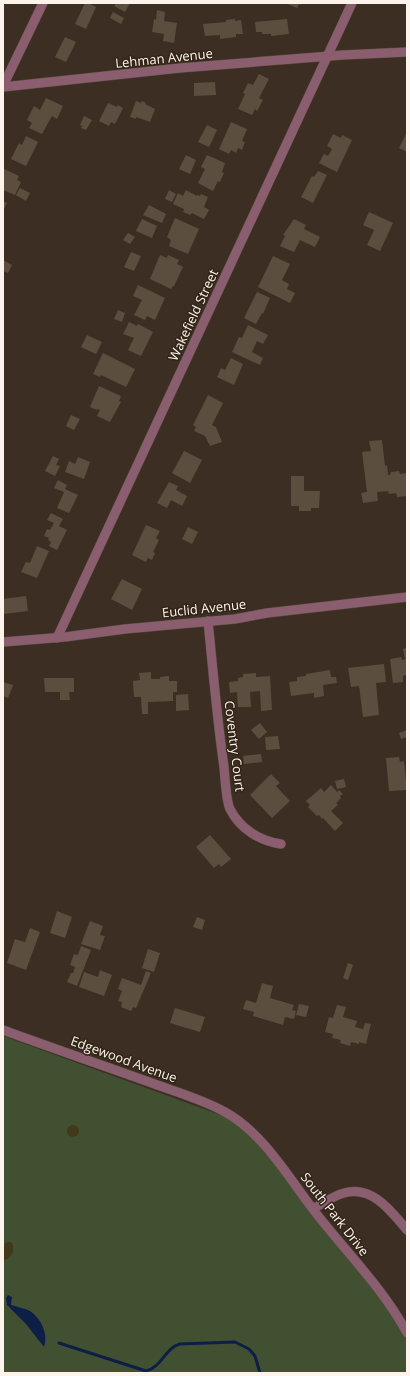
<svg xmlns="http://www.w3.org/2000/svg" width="410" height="1376" font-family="'Open Sans',sans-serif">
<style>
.green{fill:#425032}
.sand{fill:#413919}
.water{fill:#0d1f46}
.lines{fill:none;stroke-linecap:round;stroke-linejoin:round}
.stream{stroke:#0d1f46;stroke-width:3}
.building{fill:#5b4e3f}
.minor-casing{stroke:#574a3e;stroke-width:10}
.minor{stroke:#8a5e6e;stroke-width:9}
.labels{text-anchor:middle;stroke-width:3;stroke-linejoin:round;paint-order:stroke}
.street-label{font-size:13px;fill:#fcf3eb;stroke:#322518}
</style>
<rect width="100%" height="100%" fill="#3c2e22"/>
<!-- green -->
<polygon class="green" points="3,1036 240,1122 392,1309 407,1337 407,1373 3,1373"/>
<!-- sand -->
<g class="sand">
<circle cx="73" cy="1131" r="6"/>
<polygon points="8,1242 11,1242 13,1245 13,1252 9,1258 4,1260 3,1250 5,1243"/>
</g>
<!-- water -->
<path class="water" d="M8 1295 12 1297 11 1305C17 1307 24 1308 30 1311 41 1318 49 1335 44 1347L26 1324 7 1305 6 1298Z"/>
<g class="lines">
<!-- stream -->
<path class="stream" d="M59 1343 146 1371C161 1368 165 1348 180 1344L235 1342 249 1349 255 1356 260 1373"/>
</g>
<!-- building -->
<g class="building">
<polygon points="85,3 88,3 96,7 86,29 75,24"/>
<polygon points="116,3 130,3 125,12 114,6"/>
<polygon points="285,3 302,3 301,5 299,4 297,8"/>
<polygon points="157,10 165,12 164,21 177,23 174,43 163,41 164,34 152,32 154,19 156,20"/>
<polygon points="113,12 124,18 121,24 110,18"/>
<polygon points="235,19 235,21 241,20 243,34 236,34 236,37 220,39 220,35 205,36 203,24 226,22 226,20"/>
<polygon points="287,19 289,34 271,36 271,34 262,34 262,32 256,32 255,22"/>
<polygon points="65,37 76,42 66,62 55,57"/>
<polygon points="259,74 269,79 259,98 263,100 257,111 255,109 252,115 238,109 245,94 243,93 248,83 253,85"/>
<polygon points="215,82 216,95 194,96 194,83"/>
<polygon points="46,98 63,106 57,119 52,116 42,134 29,128 32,123 27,120 34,106 40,110"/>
<polygon points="136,101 141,103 142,101 146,103 145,104 155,109 150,122 136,117 136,119 130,117"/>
<polygon points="108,103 117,107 118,105 123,108 115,124 111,122 109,126 99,121"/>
<polygon points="84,116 92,120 86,130 81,128 82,126 80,125"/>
<polygon points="231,122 247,129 242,141 245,142 242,150 238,148 236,153 231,150 229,154 219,149"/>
<polygon points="207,125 217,130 209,147 198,142"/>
<polygon points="407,132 407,152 399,148"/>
<polygon points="333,134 341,138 342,135 352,140 337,172 319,163 324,154 328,156 332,149 327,146"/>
<polygon points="26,136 38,142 26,166 11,159 19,143 22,145"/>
<polygon points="186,155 196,160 190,174 179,169"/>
<polygon points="207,155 225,163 222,172 224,173 220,182 218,181 213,191 198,183 205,169 201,167"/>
<polygon points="4,169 19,176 17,180 21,182 15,195 3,190"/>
<polygon points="318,171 327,175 313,203 301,197 312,176 314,177"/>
<polygon points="20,188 30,193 26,201 16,195"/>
<polygon points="169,190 176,194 172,202 165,199"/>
<polygon points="186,190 197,196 197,195 200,196 201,194 208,197 204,207 209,210 204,219 192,213 190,215 183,212 184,209 173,204 178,193 183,196"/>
<polygon points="3,201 7,203 3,211"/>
<polygon points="149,205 166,214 162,223 143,215"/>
<polygon points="369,212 393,223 380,251 367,245 374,230 363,225"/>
<polygon points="175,218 199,229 188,254 169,246 171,240 167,237"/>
<polygon points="142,219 157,226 152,238 136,231"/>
<polygon points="294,219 306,225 304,229 320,237 315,247 300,240 294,252 280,246 285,236 283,235"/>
<polygon points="128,233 135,237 130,244 123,240"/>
<polygon points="131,252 141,256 134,271 124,267"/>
<polygon points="160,255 167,258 168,255 179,260 177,264 183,267 174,286 173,286 171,289 150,279"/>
<polygon points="273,256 290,264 282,280 289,284 287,289 295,293 290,303 258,287"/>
<polygon points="3,260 12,265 8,273 3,271"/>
<polygon points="138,285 165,298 155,320 147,316 145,320 134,315 142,300 133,296"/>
<polygon points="257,292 270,298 263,314 262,313 256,324 244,318"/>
<polygon points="118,310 125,313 122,322 114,319"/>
<polygon points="129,322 137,326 138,324 153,332 141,356 128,350 134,338 123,334"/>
<polygon points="248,325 268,335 263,344 257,341 252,352 263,358 260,365 232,352 239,337 242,338"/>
<polygon points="87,335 102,342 96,354 81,347"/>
<polygon points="103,353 135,369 126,387 101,375 100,377 93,374"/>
<polygon points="231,358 243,364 234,385 217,377 221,368 225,370"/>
<polygon points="99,386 121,396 119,401 121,402 110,422 97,416 100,410 98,409 97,410 90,407"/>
<polygon points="208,395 223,403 212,425 216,427 222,442 210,446 205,436 194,431 196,427 193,425"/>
<polygon points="71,415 80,419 74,430 66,426"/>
<polygon points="382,440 385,466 387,465 388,475 390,475 391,472 399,471 400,474 407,473 407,496 397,497 396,493 389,494 388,491 377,492 378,501 363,503 361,493 367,492 362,452 371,451 369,441"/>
<polygon points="184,451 202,460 190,483 172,473"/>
<polygon points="53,456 59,459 56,465 60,466 55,476 45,471"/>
<polygon points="78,457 90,462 84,479 65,472 69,461 75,464"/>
<polygon points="291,476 304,476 304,491 320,491 319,508 311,508 311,511 299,511 299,506 291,506"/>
<polygon points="58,480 67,485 65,489 78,495 69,513 57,508 64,492 54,488"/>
<polygon points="169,482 178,486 176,490 187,496 182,506 171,500 167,508 157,503"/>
<polygon points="51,513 63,519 59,526 67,530 57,550 49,546 51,542 48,540 49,538 44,536 47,529 50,530 54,523 47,520"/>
<polygon points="146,525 160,531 156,538 159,540 153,552 155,553 152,560 148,558 146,562 132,555"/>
<polygon points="188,527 198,532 192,544 182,539"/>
<polygon points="37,546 49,551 37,578 21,572 26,562 30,563"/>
<polygon points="122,579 142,589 132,610 111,599"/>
<polygon points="26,596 28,611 4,614 3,599"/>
<polygon points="406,648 407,679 406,675 403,676 403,682 393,683 390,659 401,657 402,660 405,659 403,649"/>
<polygon points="384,664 386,682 376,683 379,715 363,717 359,686 351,687 348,668"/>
<polygon points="330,670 331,677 336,677 337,683 323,685 324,696 314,698 314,693 291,696 289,682 297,681 297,677 306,676 306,674"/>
<polygon points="151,672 151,679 160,679 160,677 169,676 169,681 177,681 177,692 173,692 173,701 148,702 148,714 142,714 141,697 134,697 133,681 140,680 139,673"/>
<polygon points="256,673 256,677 270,676 272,710 261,711 260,691 250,692 251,707 238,707 237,692 230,693 229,682 238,681 238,678 243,677 243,674"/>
<polygon points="44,678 74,678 74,692 69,692 70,700 60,700 60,692 45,692"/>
<polygon points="3,682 13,685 8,698 3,696"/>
<polygon points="188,694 189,710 176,711 176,695"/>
<polygon points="260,723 267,732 259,739 251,730"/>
<polygon points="407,730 407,737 401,739 399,733"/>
<polygon points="278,736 280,749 266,750 265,737"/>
<polygon points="261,754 262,762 244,764 243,756"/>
<polygon points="399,757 400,762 404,761 407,790 389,791 386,758"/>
<polygon points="271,774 280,783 276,786 290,801 272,818 250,795"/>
<polygon points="344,779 346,787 337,789 335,781"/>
<polygon points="331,785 337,792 339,790 343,794 340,796 341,798 336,803 338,805 331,811 343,823 335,831 323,818 322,819 319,815 317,816 308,807 310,805 306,801 321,788 324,792"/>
<polygon points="210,835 231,859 221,867 219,864 214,868 196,847"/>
<polygon points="57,911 72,917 65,938 50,933"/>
<polygon points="197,917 205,920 202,930 193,927"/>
<polygon points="90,921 103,926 100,935 105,936 100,950 81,944"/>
<polygon points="30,928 40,932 26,970 7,963 15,939 25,942"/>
<polygon points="81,946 91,950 77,986 67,982 71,973 73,973 75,967 70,965 74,954 78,955"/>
<polygon points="148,949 160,953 154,972 142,968"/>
<polygon points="348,963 353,965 348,980 343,978"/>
<polygon points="100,970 112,975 104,996 79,987 84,972 98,977"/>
<polygon points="146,971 151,973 136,1008 133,1007 131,1011 121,1007 122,1002 118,1001 122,991 118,989 122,978 141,985"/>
<polygon points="262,983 273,986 270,998 294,1005 292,1010 296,1011 294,1019 285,1017 283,1025 253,1016 254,1012 243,1009 246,1000 256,1003"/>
<polygon points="299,1004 309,1006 306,1017 296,1015"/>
<polygon points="337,1005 346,1007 343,1017 357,1021 355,1027 363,1029 365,1023 371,1024 366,1044 359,1042 359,1044 351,1042 350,1046 340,1043 341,1040 332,1038 333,1034 325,1032 329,1017 333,1018"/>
<polygon points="175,1008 205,1017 200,1032 170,1023"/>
</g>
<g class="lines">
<!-- minor casing -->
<g class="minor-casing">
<g id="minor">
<polyline points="3,86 43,3"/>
<polyline points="3,87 180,68 343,55 407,52"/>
<path d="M208 621C213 670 217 719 224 767 225 777 226 801 230 809 240 829 260 841 281 844"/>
<polyline points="57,638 352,3"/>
<polyline points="3,642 65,637 125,629 235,619 267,613 407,597"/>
<path d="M3 1030C52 1048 102 1065 152 1083 176 1092 202 1099 225 1112 265 1134 291 1182 319 1217 349 1255 384 1290 407 1333"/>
<path d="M313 1209C323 1203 333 1196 344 1193 372 1185 391 1211 407 1230"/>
</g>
</g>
<!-- minor -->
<use href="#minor" class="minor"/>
</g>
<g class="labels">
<!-- street labels -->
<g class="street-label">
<text transform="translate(164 58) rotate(-6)" y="5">Lehman Avenue</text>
<text transform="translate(193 315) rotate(-65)" y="5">Wakefield Street</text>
<text transform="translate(204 608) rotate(-6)" y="5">Euclid Avenue</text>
<text transform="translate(235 746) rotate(83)" y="5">Coventry Court</text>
<text transform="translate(124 1059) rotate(20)" y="5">Edgewood Avenue</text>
<text transform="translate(335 1214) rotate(52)" y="5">South Park Drive</text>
</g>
</g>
<!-- border -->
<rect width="410" height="1376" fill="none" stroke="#fcf3eb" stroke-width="8"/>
</svg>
